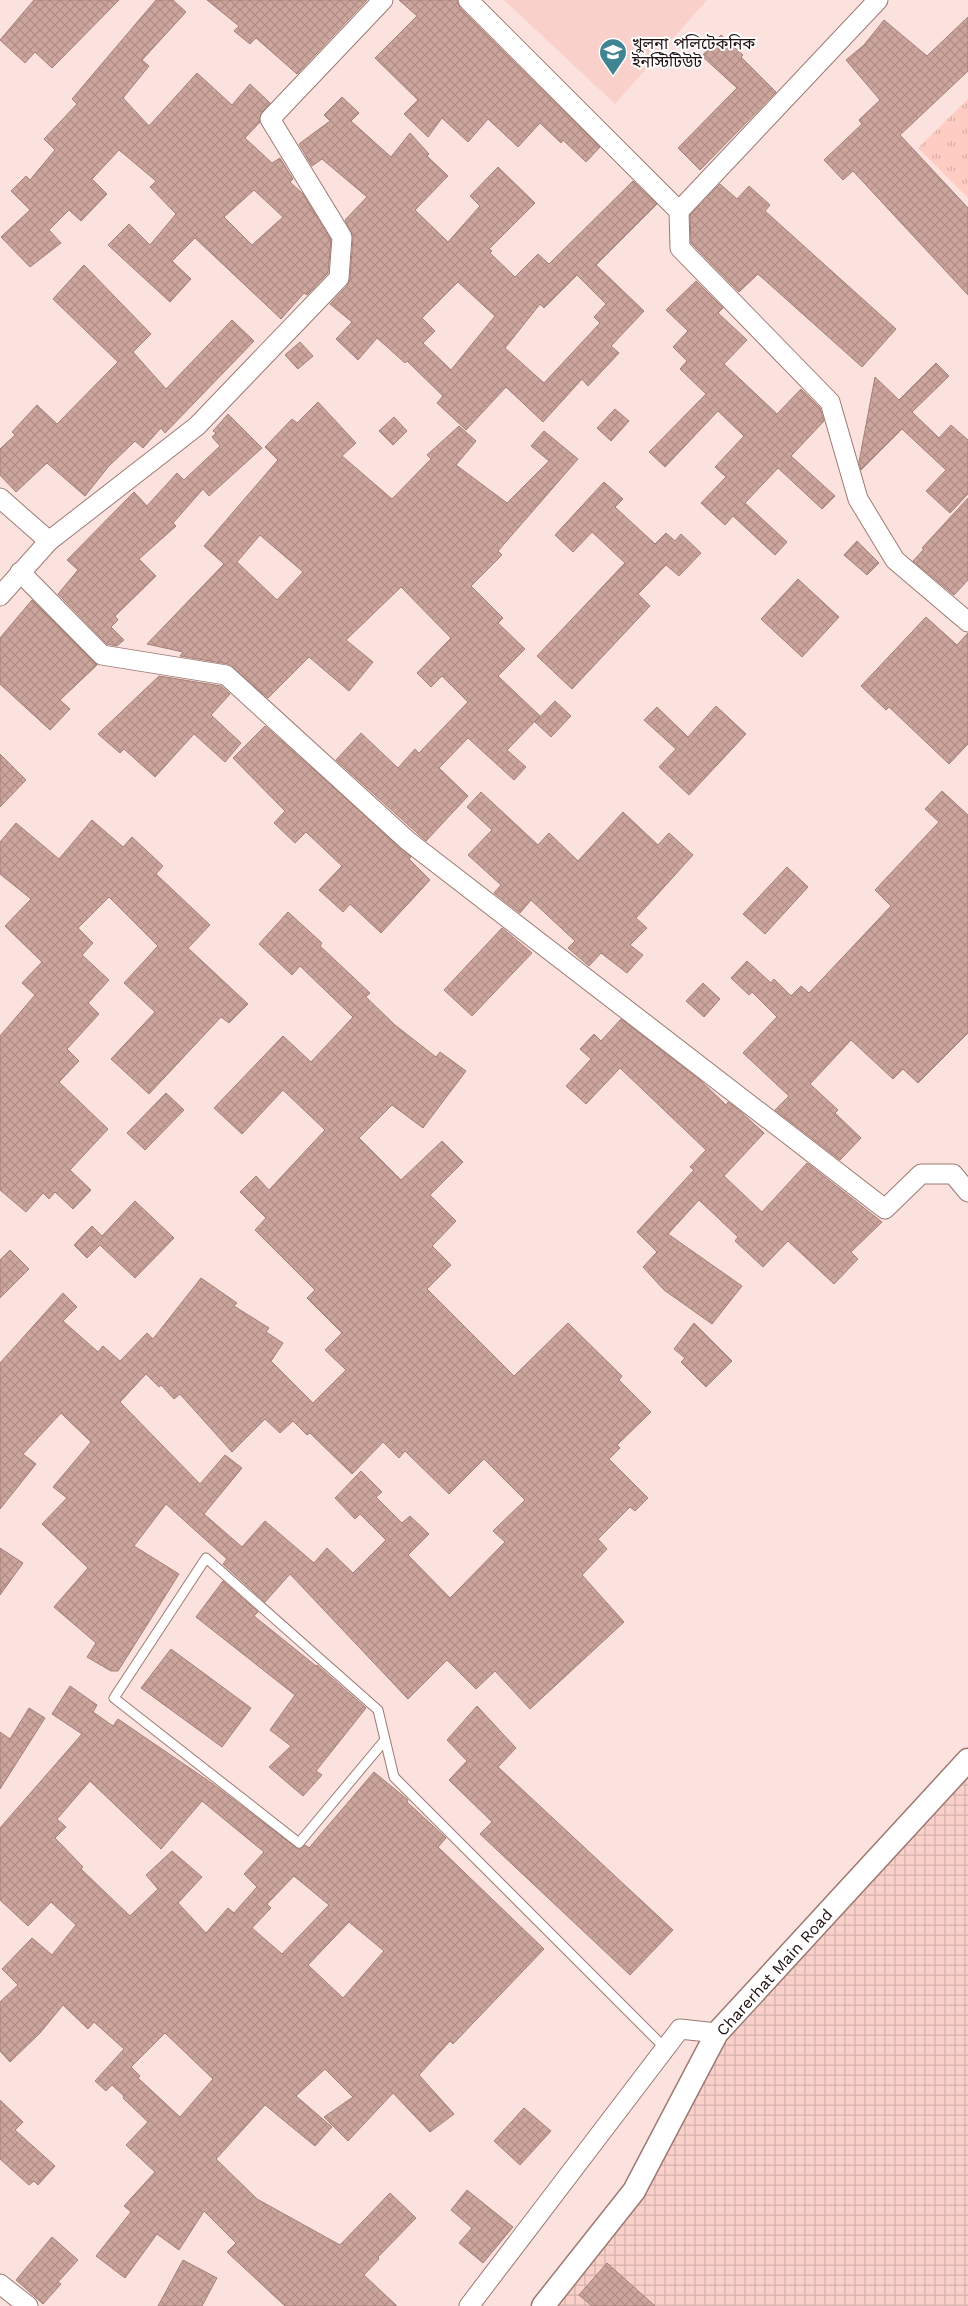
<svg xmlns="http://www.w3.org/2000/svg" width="968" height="2306" font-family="'Work Sans','Noto Sans Bengali',sans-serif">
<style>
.built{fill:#f9d1ca}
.industrial{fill:url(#industrial-grid)}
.grass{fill:url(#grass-tufts)}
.building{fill:url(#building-cross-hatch);stroke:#a58079;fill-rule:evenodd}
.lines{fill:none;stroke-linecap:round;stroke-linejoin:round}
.service-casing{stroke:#9e7972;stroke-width:11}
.minor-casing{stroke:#9e7972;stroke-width:21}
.tertiary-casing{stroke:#9e7972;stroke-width:25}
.service{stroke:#fff;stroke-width:9}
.minor{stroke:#fff;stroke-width:19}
.tertiary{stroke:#fff;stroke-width:22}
.labels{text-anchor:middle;stroke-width:4;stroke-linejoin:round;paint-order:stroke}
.poi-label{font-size:16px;fill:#201210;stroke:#fff;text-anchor:start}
.street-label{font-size:16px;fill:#201210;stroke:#fff}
</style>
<defs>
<pattern id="industrial-grid" width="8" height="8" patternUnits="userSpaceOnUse" patternTransform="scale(1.25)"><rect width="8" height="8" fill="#f9d1ca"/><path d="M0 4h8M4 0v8" fill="none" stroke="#d5b2ac"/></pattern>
<pattern id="grass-tufts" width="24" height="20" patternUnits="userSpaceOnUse" patternTransform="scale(1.25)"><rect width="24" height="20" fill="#feccc2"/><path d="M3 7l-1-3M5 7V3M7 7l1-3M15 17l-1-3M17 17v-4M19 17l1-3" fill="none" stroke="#d9aea6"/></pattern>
<pattern id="building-cross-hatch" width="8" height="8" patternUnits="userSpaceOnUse" patternTransform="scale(1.25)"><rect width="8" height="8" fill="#cca59d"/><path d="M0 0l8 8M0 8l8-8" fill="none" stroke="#af8d86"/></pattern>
</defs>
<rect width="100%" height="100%" fill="#fce2de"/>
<!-- built -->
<polygon class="built" points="504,0 707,0 615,104"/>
<!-- industrial -->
<polygon class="industrial" points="968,1760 968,2306 543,2306 634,2191 717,2033"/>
<!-- grass -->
<polygon class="grass" points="968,99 968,198 918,148"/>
<!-- building -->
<g class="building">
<polygon points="34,0 119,0 52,68 35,52 25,63 0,40"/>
<path d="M156 0H173L186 12 142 60 149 66 123 98 149 126 197 73 232 105 250 84 270 103 262 112 260 122 245 138 272 163 280 158 293 179 290 182 303 194 331 240 328 273 307 295 304 293 281 319 195 238 172 261 191 279 170 302 108 245 129 224 150 245 176 214 150 187 156 181 119 150 92 179 107 194 81 221 69 210 49 230 61 243 30 267 1 237 30 210 11 191 26 176 30 180 55 150 44 139 77 104 72 99ZM254 190 283 217 252 245 224 217Z"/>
<polygon points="207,0 367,0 297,74 256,38 250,44 234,31 239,26"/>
<polygon points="399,0 457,0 460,8 600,147 586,162 563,140 561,143 540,123 518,147 488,119 468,142 442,118 428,137 404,114 418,100 375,58 417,16"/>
<polygon points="968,17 968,71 900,135 968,208 968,295 853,171 843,180 824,160 862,124 859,120 880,100 846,60 864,45 884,20 927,56"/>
<polygon points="721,35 743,55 741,57 776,92 700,170 678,148 737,88 702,56"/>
<path d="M342 97 359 113 351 121 391 157 410 133 429 154 427 156 448 176 415 210 448 242 480 206 470 196 498 167 535 203 489 249 492 251 490 253 515 277 538 254 549 264 633 181 657 204 596 265 644 311 611 346 619 353 588 386 582 379 543 422 506 387 466 430 437 403 443 396 407 361 405 363 377 338 358 360 336 339 352 322 330 304 347 286 350 279 353 237 345 220 367 197 322 159 312 166 299 144 330 121 324 115ZM577 275 606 304 594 317 600 323 544 383 505 348 540 304 544 308ZM458 282 495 316 451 370 423 343 435 331 422 318Z"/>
<polygon points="720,184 737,199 749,186 770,205 765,211 896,329 862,367 758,274 739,292 691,243 690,215"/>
<polygon points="84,265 151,334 133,352 166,389 232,320 254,341 165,433 161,428 143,448 135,441 108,467 85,496 47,463 16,492 0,475 0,449 15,435 12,432 37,405 57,424 118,362 53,299"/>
<polygon points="696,281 723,308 718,313 747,340 724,364 777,414 801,389 820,408 824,421 791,456 835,496 822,509 778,468 745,503 787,542 775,555 733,516 725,525 701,503 726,477 715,467 744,436 718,411 665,467 649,452 706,394 680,369 687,361 673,347 688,331 666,310"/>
<polygon points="300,342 313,356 298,369 285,355"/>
<polygon points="936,363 949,376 912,412 939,438 951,425 968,440 968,494 950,513 926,491 946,470 902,429 861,470 859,462 875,377 899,400"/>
<path d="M318 402 356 443 342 456 392 499 431 459 427 455 459 426 476 441 456 465 507 503 549 461 531 446 544 431 578 459 498 551 502 555 471 586 503 618 498 623 525 649 498 676 540 716 507 750 526 767 514 780 468 738 439 768 468 796 426 841 336 760 361 733 398 768 415 749 419 753 468 702 442 676 431 687 417 673 451 638 401 587 346 640 373 662 349 691 309 657 268 698 228 664 180 656 183 652 147 644 224 564 204 546 278 460 265 447 292 419 297 423ZM260 535 303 572 277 600 237 562Z"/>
<polygon points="615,409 629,421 611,441 597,428"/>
<polygon points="228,414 262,448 209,496 203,489 173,523 176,526 139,559 156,576 115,616 118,620 111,627 124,640 117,646 107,644 58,594 78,570 67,560 134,492 147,506 177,473 184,480 220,446 212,437 216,433 213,431"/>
<polygon points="394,417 407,431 393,445 379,431"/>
<polygon points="604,482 623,499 615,507 655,544 666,533 675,541 681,534 701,553 679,576 666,565 638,594 650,606 572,689 537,656 625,563 592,532 573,552 555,535"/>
<polygon points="968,498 968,580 954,595 913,561 924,549 922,548"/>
<polygon points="857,541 879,563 867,575 844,555"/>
<polygon points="798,579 839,617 802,657 761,619"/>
<polygon points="32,600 97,665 60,700 70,709 50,730 0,684 0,638"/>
<polygon points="926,617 957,645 968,633 968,744 949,764 889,707 886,710 861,686"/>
<polygon points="159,676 221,686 230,694 211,715 241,743 225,762 194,734 155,777 124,749 120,753 98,734"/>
<polygon points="555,701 571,716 551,737 535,722"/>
<polygon points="716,706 746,734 689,795 659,767 676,749 644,720 657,707 688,737"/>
<polygon points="265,726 411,857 409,859 430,880 381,933 350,904 343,912 319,890 342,866 306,832 295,843 274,823 285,811 233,758"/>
<polygon points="0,754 26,780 0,807"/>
<polygon points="942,791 968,815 968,1033 918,1083 903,1069 893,1079 851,1040 810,1084 838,1110 835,1113 861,1138 840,1160 775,1110 789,1096 743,1053 777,1017 752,992 749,995 731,978 747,961 771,983 774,979 791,996 801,986 809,993 891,906 875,890 939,822 925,809"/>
<polygon points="481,792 538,845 549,833 578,861 623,812 658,845 669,833 693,855 636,918 647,928 630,945 643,955 627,973 601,953 589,966 568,948 575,941 531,900 520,913 494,893 501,885 468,855 492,830 467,807"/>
<polygon points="92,820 123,847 132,837 163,866 156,874 210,925 188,948 248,1004 229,1023 221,1017 149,1094 111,1059 155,1012 124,983 158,946 109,897 78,928 93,943 82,955 109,980 88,1003 99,1014 67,1049 79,1061 59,1082 108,1129 70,1170 91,1190 73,1209 55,1192 49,1199 43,1193 26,1212 0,1190 0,1036 35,995 22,983 42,962 5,926 31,899 0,874 0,842 16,823 59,859"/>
<polygon points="787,867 808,887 765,934 743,914"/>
<path d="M288 912 322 943 320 946 370 993 366 997 395 1025 436 1057 440 1052 466 1071 423 1128 392 1105 359 1138 401 1180 442 1141 463 1162 430 1195 456 1221 432 1246 451 1265 427 1289 514 1376 568 1323 622 1376 619 1380 651 1412 617 1445 620 1448 609 1459 648 1498 635 1511 630 1507 598 1539 607 1549 582 1575 624 1622 530 1709 495 1671 476 1689 447 1660 408 1699 290 1574 265 1602 223 1564 227 1559 166 1504 134 1546 179 1574 118 1671H111L87 1657 96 1643 54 1607 88 1568 42 1524 67 1498 53 1487 91 1442 61 1413 23 1454 36 1464 0 1509V1363L63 1293 77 1307 63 1321 98 1352 103 1346 120 1361 147 1333 153 1339 201 1278 237 1303 234 1306 269 1328 266 1332 283 1343 271 1361 313 1403 346 1370 325 1350 342 1333 307 1298 315 1290 255 1230 266 1218 240 1192 256 1176 269 1190 325 1130 283 1090 242 1134 214 1108 283 1036 311 1062 353 1017 300 966 292 975 259 944ZM146 1374 159 1387 161 1385 174 1399 180 1394 232 1452 265 1419 280 1433 293 1421 307 1435 310 1433 352 1474 383 1442 399 1458 405 1451 449 1494 484 1459 525 1500 493 1531 505 1542 450 1598 408 1555 429 1534 410 1516 402 1523 376 1497 382 1492 361 1471 335 1498 355 1519 360 1514 386 1540 353 1573 327 1548 314 1563 265 1521 242 1547 204 1514 242 1468 225 1455 200 1484 120 1402Z"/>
<polygon points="502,928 532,953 472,1016 444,990"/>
<polygon points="703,983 720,999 704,1017 686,1001"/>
<polygon points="621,1019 700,1080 726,1105 728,1102 741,1112 764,1133 724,1176 762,1212 807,1163 882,1222 851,1252 858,1259 834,1284 788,1241 763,1267 735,1241 738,1237 699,1200 668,1234 742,1286 712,1324 664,1290 643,1267 657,1252 637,1232 694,1170 690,1167 706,1150 620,1068 586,1104 566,1086 591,1059 580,1049 594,1034 601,1041"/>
<polygon points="166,1093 184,1110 145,1150 127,1133"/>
<polygon points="135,1201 174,1238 135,1278 100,1245 87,1258 74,1245 92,1226 102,1236"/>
<polygon points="10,1250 29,1269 0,1298 0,1260"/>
<polygon points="694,1323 732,1361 706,1387 681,1362 685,1358 674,1349"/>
<polygon points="0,1548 23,1563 0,1595"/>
<polygon points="223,1581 258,1612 254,1616 316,1666 317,1665 366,1708 316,1771 322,1775 303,1796 269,1767 291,1746 270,1730 295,1695 196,1617"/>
<polygon points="171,1649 251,1708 222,1747 141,1688"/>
<path d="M70 1686 97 1705 93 1712 113 1726 118 1719 213 1784 298 1849 305 1845 309 1848 374 1772 408 1800 407 1802 446 1838 438 1847 544 1949 453 2044 450 2041 419 2075 454 2114 430 2132 393 2093 348 2141 324 2117 353 2097 325 2069 296 2096 332 2127 315 2146 265 2105 216 2159 257 2199 340 2245 390 2193 416 2218 378 2257 379 2259 364 2275 397 2306H285L227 2252 236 2243 204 2211 179 2250 157 2234 125 2278 96 2256 131 2212 124 2206 155 2172 126 2145 148 2122 123 2098 124 2096 112 2085 106 2091 95 2081 124 2049 94 2022 88 2029 63 2005 40 2033 10 2062 0 2051V2002L18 1985 2 1969 32 1938 52 1955 76 1925 51 1902 28 1926 0 1900V1828L82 1734 52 1714ZM90 1781 161 1849 202 1801 264 1852 244 1874 257 1887 234 1913 228 1908 206 1933 178 1903 202 1877 172 1851 146 1875 158 1889 130 1916 81 1869 83 1867 55 1838 66 1827 57 1819ZM294 1876 329 1905 282 1954 252 1928 271 1908 267 1904ZM349 1922 384 1951 343 1998 308 1965ZM165 2033 213 2079 180 2117 138 2078 140 2076 131 2067Z"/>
<polygon points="477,1706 516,1748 498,1767 673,1930 630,1975 480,1834 492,1822 449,1780 467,1761 447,1740"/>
<polygon points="29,1708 45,1718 0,1789 0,1732 10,1739"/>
<polygon points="0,2100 23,2122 15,2130 55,2166 38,2185 34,2181 29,2185 0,2159"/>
<polygon points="524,2108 551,2131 520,2165 494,2141"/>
<polygon points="467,2190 513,2227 483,2263 459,2243 472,2228 451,2210"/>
<polygon points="52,2237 78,2260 58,2282 61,2284 43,2304 16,2280"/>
<polygon points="183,2260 217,2278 202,2306 158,2306"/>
<polygon points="607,2263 655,2306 592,2306 579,2295"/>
</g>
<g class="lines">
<!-- service casing -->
<g class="service-casing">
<polyline id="service" points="385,1740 299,1843 114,1698 206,1558 378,1710 394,1777 665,2048"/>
</g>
<!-- minor casing -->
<g class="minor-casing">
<g id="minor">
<polyline points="468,0 679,211 878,0"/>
<polyline points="679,211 680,248 830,402 858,499 895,560 968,622"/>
<polyline points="0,498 49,541"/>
<polyline points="20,572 102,655 226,675 408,841 885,1209 921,1174 953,1174 968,1192"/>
<polyline points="0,596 49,541 197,426 339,278 342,237 270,119 383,0"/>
<polyline points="0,2284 28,2306"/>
<polyline points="469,2306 680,2029 717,2033"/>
</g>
</g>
<!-- tertiary casing -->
<g class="tertiary-casing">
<polyline id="tertiary" points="543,2306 634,2191 717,2033 968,1760"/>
</g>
<!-- service -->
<use href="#service" class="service"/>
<!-- minor -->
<use href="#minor" class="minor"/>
<!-- tertiary -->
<use href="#tertiary" class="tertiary"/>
</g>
<!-- icons -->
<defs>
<g id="university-pin" transform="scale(1.4375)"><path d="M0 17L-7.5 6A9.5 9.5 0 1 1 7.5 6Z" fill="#3f8591" stroke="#fff"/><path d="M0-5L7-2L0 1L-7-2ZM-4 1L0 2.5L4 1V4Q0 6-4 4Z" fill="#fff"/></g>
</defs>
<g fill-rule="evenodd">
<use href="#university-pin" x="613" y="52"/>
</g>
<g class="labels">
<!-- poi labels -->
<g class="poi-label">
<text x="632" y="49">খুলনা পলিটেকনিক<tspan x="632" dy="18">ইনস্টিটিউট</tspan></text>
</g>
<!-- street labels -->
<g class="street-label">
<text transform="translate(774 1972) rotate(-48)" y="6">Charerhat Main Road</text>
</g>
</g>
</svg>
